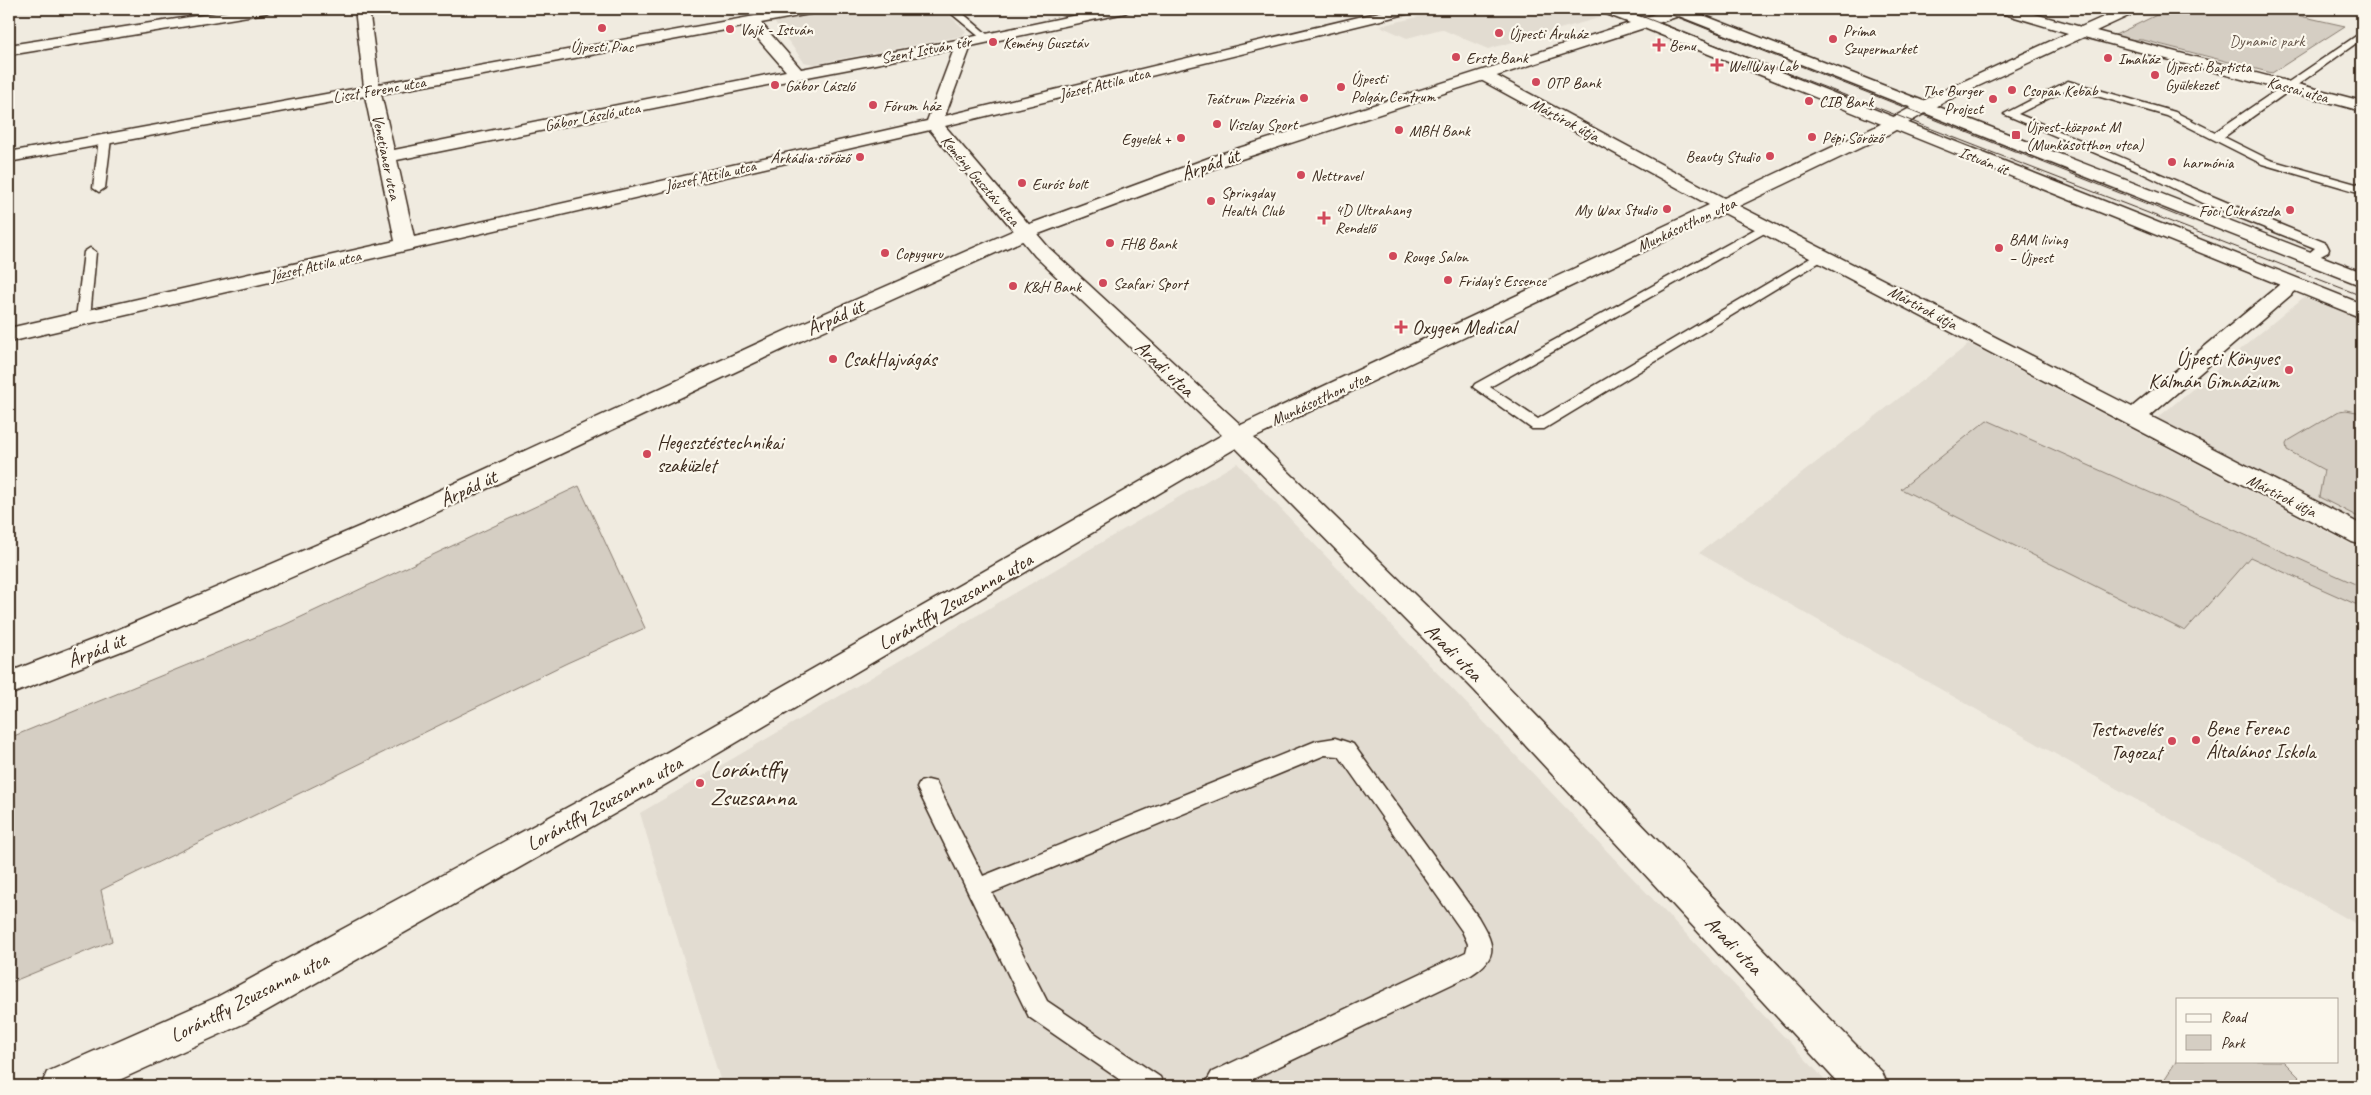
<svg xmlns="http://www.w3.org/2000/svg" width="2371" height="1095" font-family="Caveat,sans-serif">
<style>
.built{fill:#e2dcd1}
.green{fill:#d5cec3;stroke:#887c70}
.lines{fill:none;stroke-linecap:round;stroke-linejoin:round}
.lane-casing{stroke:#3b2a1e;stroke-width:3}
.street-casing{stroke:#3b2a1e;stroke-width:3}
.secondary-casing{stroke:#3b2a1e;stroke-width:3}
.lane{fill:#fbf7ec;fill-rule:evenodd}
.street{fill:#fbf7ec;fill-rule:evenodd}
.secondary{fill:#fbf7ec;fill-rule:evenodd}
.tram{stroke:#3b2a1e;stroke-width:1}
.poi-dot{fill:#d1495b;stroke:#fbf7ec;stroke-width:2}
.labels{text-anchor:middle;stroke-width:4.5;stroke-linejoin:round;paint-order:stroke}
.far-poi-label{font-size:16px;fill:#3b2a1e;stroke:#fbf7ec;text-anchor:start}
.far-park-label{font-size:16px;fill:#625347;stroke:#fbf7ec}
.far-street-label{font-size:16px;fill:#3b2a1e;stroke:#fbf7ec}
.street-label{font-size:20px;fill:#3b2a1e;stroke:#fbf7ec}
.poi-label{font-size:20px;fill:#3b2a1e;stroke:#fbf7ec;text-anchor:start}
.near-poi-label{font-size:24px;fill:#3b2a1e;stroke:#fbf7ec;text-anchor:start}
</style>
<rect width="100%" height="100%" fill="#f0ebe0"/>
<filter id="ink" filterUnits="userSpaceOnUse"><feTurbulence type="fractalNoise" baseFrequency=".02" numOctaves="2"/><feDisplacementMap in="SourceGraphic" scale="10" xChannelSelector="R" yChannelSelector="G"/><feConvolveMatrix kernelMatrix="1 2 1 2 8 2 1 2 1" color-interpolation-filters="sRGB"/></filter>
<g filter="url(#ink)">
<!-- built -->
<g class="built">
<polygon points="849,9 943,9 966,31 962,36 814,64 804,62 774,22"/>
<polygon points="1451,9 1576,9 1599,18 1488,49 1441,29 1407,38 1380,26"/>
<polygon points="2304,297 2362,320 2362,527 2155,420"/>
<polygon points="1969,344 2362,550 2362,927 1699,553"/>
<polygon points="1237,463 1831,1086 722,1086 640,813"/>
</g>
<!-- green -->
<g class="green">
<polygon points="2169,9 2269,9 2345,26 2272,73 2143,40 2124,39 2115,35"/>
<polygon points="2346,410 2362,413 2362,519 2319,497 2324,470 2287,450 2286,444 2288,441 2339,411"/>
<polygon points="1987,420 2362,587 2362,607 2250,557 2185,631 1901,489"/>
<polygon points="579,486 645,628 567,663 101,890 112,941 9,983 9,738 280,627"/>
<polygon points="2177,1060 2283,1061 2308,1086 2160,1086"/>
</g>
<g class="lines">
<!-- lane casing -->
<g class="lane-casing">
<g id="lane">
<polygon points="952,9 960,9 960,11 988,35 988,39 982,39 952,14"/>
<path d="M2362 32V39L2224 137 2270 160 2356 184 2362 182V190L2358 192 2262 164 2167 116 2069 88 2018 114C2121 156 2222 202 2326 243L2329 249 2328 252 2308 263 2302 259 2315 248 2203 203 2142 173 2004 114 2068 81 2175 112 2215 132Z"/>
<polygon points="105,136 111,139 105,188 99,192 93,188 99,139"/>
<polygon points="1766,223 1772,227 1770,230 1490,387 1538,419 1819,253 1824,252 1830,256 1544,429 1532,429 1473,387 1475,384"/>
<polygon points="90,248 96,252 90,318 83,322 76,318 84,252"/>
<path d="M1335 738 1353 744 1478 917C1493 943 1501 956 1471 975L1238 1086H1204L1212 1072 1466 952 1468 944 1462 931 1339 756 1325 755 992 893 1047 1001 1160 1077 1164 1086H1129L1029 1017 917 788 920 782 928 780 936 782 983 876 1316 741Z"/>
</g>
</g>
<!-- street casing -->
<g class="street-casing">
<path id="street" d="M355 9H369L379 84 793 9H822L815 13 761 23 801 69 962 39 1105 9H1132L1125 13 971 46 945 116 1392 9H1416L1414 12 945 126 1049 248 1241 425 1709 205 1479 79 1477 76 1479 73H1491L1724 198 1875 127 1936 94 2068 33 1998 12 1996 9H2017L2081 27 2121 9H2139L2137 12 2096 31 2362 101V111L2084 37 1948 100 1887 135 1739 206 2132 407 2285 280 2292 278 2299 280 2303 284 2299 288 2150 416 2362 525V545L2352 542 1724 213 1254 438 1496 674 1882 1072 1888 1086H1841L1474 690 1236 448 651 793 245 1023 106 1086H41L47 1072 217 997 627 775 1222 435 1035 256 930 130 9 342V328L395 241 365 96 9 162V152L364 87ZM747 26 786 71 394 150 381 94ZM954 49 927 121 414 237 397 160 797 79Z"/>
</g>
<!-- secondary casing -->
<g class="secondary-casing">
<g id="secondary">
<polygon points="241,9 273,9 266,13 9,55 9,45"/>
<polygon points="1599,9 1618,9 1644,18 1667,9 1691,9 1690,10 2362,272 2362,285 2355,283 1679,16 1658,23 2362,304 2362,318 1644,28 1226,164 1033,236 805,339 397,531 132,647 9,695 9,672 110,633 377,519 789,329 1019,228 1214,156 1630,23 1601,12"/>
</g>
</g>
<!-- lane -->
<use href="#lane" class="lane"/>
<!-- street -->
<use href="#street" class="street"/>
<!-- secondary -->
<use href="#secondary" class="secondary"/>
<!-- tram -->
<g class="tram">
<polyline points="1623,9 2362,296"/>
<polyline points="1657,9 2193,222"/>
</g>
</g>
</g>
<!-- markers -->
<g class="poi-dot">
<circle cx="602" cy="28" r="5"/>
<circle cx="730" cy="29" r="5"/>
<circle cx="1499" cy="33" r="5"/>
<circle cx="1833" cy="39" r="5"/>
<circle cx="993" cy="42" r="5"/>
<path d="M1656.5 37.5h5v5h5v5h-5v5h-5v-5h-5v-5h5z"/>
<circle cx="1456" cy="57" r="5"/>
<circle cx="2108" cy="58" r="5"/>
<path d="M1714.5 57.5h5v5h5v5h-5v5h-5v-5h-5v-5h5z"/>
<circle cx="2155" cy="75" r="5"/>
<circle cx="1536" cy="82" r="5"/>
<circle cx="775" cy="85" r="5"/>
<circle cx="1341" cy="87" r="5"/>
<circle cx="2012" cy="90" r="5"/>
<circle cx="1304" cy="98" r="5"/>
<circle cx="1993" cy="99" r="5"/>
<circle cx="1809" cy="101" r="5"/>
<circle cx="873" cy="105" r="5"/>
<circle cx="1217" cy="124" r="5"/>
<circle cx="1399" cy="130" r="5"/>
<rect x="2011" y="130" width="10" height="10" rx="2.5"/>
<circle cx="1812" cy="137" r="5"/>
<circle cx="1181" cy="138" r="5"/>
<circle cx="1770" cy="156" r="5"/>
<circle cx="860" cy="157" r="5"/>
<circle cx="2172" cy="162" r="5"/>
<circle cx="1301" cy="175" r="5"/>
<circle cx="1022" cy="183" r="5"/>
<circle cx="1211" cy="201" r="5"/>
<circle cx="1667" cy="209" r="5"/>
<circle cx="2290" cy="210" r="5"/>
<path d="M1321.5 210.5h5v5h5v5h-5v5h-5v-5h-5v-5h5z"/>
<circle cx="1110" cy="243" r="5"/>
<circle cx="1999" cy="248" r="5"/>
<circle cx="885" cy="253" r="5"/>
<circle cx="1393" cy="256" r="5"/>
<circle cx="1448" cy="280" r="5"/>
<circle cx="1103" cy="283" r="5"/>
<circle cx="1013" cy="286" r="5"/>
<path d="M1398.5 319.5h5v5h5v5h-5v5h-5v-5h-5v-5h5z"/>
<circle cx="833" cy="359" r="5"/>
<circle cx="2289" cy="370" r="5"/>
<circle cx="647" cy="454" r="5"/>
<circle cx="2196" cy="740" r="5"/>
<circle cx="2172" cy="741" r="5"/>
<circle cx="700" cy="783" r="5"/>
</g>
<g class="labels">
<!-- far-poi labels -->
<g class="far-poi-label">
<text x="740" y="35">Vajk - István</text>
<text x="1843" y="36">Príma<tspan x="1843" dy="18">Szupermarket</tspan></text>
<text x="1509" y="39">Újpesti Áruház</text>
<text x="1003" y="48">Kemény Gusztáv</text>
<text x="1669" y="51">Benu</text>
<text x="602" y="52" text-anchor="middle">Újpesti Piac</text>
<text x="1466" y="63">Erste Bank</text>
<text x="2118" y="64">Imaház</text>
<text x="1728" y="71">WellWay Lab</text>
<text x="2165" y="72">Újpesti Baptista<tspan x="2165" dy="18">Gyülekezet</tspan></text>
<text x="1351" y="84">Újpesti<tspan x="1351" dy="18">Polgár Centrum</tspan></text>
<text x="1546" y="88">OTP Bank</text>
<text x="785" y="91">Gábor László</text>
<text x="1983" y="96" text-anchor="end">The Burger<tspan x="1983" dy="18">Project</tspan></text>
<text x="2022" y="96">Csopan Kebab</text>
<text x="1294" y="104" text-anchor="end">Teátrum Pizzéria</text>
<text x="1819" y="107">CIB Bank</text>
<text x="883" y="111">Fórum ház</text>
<text x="1227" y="130">Viszlay Sport</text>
<text x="2026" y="132">Újpest-központ M<tspan x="2026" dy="18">(Munkásotthon utca)</tspan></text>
<text x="1409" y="136">MBH Bank</text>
<text x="1822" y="143">Pépi Söröző</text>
<text x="1171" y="144" text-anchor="end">Egyelek +</text>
<text x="1760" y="162" text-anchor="end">Beauty Studio</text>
<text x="850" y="163" text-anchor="end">Árkádia söröző</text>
<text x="2182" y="168">harmónia</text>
<text x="1311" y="181">Nettravel</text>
<text x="1032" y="189">Eurós bolt</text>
<text x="1221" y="198">Springday<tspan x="1221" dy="18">Health Club</tspan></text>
<text x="1335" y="215">4D Ultrahang<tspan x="1335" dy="18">Rendelő</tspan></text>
<text x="1657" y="215" text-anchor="end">My Wax Studio</text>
<text x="2280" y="216" text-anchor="end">Foci Cukrászda</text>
<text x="2009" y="245">BAM living<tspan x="2009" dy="18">– Újpest</tspan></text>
<text x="1120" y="249">FHB Bank</text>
<text x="895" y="259">Copyguru</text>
<text x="1403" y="262">Rouge Salon</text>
<text x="1458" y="286">Friday's Essence</text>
<text x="1113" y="289">Szafari Sport</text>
<text x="1023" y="292">K&amp;H Bank</text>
</g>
<!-- far-park labels -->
<g class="far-park-label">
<text x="2267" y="46">Dynamic park</text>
</g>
<!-- far-street labels -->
<g class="far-street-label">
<text transform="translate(926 49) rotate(-11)" y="6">Szent István tér</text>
<text transform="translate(1104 83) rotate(-14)" y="6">József Attila utca</text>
<text transform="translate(379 89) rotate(-10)" y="6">Liszt Ferenc utca</text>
<text transform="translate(2298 89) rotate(15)" y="6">Kassai utca</text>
<text transform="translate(592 116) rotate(-11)" y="6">Gábor László utca</text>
<text transform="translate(1565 119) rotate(28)" y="6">Mártírok útja</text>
<text transform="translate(387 157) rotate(78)" y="6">Venetianer utca</text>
<text transform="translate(1984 160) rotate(22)" y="6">István út</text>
<text transform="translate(710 175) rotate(-13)" y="6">József Attila utca</text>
<text transform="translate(981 180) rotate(50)" y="6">Kemény Gusztáv utca</text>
<text transform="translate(1686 224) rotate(-25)" y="6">Munkásotthon utca</text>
<text transform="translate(315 265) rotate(-13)" y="6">József Attila utca</text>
<text transform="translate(1923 307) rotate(28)" y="6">Mártírok útja</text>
<text transform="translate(1320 398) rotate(-25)" y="6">Munkásotthon utca</text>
<text transform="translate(2282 495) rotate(27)" y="6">Mártírok útja</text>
</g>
<!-- street labels -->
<g class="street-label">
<text transform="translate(1210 164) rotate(-19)" y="7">Árpád út</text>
<text transform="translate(835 317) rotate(-24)" y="7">Árpád út</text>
<text transform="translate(1165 368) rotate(43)" y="7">Aradi utca</text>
<text transform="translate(468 488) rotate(-25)" y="7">Árpád út</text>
<text transform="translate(955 601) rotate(-30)" y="7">Lorántffy Zsuzsanna utca</text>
<text transform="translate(96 650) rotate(-22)" y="7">Árpád út</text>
<text transform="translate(1454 652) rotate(45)" y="7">Aradi utca</text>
<text transform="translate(604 803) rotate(-29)" y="7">Lorántffy Zsuzsanna utca</text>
<text transform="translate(1734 945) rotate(46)" y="7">Aradi utca</text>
<text transform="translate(249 997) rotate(-27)" y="7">Lorántffy Zsuzsanna utca</text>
</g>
<!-- poi labels -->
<g class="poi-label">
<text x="1412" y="334">Oxygen Medical</text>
<text x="2279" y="365" text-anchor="end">Újpesti Könyves<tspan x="2279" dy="23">Kálmán Gimnázium</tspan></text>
<text x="843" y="366">CsakHajvágás</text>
<text x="657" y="449">Hegesztéstechnikai<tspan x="657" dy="23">szaküzlet</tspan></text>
<text x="2206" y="735">Bene Ferenc<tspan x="2206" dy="23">Általános Iskola</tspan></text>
<text x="2162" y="736" text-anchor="end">Testnevelés<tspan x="2162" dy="23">Tagozat</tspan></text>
</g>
<!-- near-poi labels -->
<g class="near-poi-label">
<text x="710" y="777">Lorántffy<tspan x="710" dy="28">Zsuzsanna</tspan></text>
</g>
</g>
<!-- margin -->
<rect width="2371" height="1095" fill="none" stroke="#fbf7ec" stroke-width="30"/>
<rect x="15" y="15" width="2341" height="1065" fill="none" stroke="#3b2a1e" stroke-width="2" filter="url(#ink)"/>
<!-- legend -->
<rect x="2176" y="998" width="162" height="65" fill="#fbf7ec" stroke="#aea59a"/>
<rect x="2186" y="1014" width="25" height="8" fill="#fbf7ec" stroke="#aea59a"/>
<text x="2221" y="1022" font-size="15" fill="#3b2a1e">Road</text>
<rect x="2186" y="1035" width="25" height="15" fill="#d5cec3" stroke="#aea59a"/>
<text x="2221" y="1048" font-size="15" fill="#3b2a1e">Park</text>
</svg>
